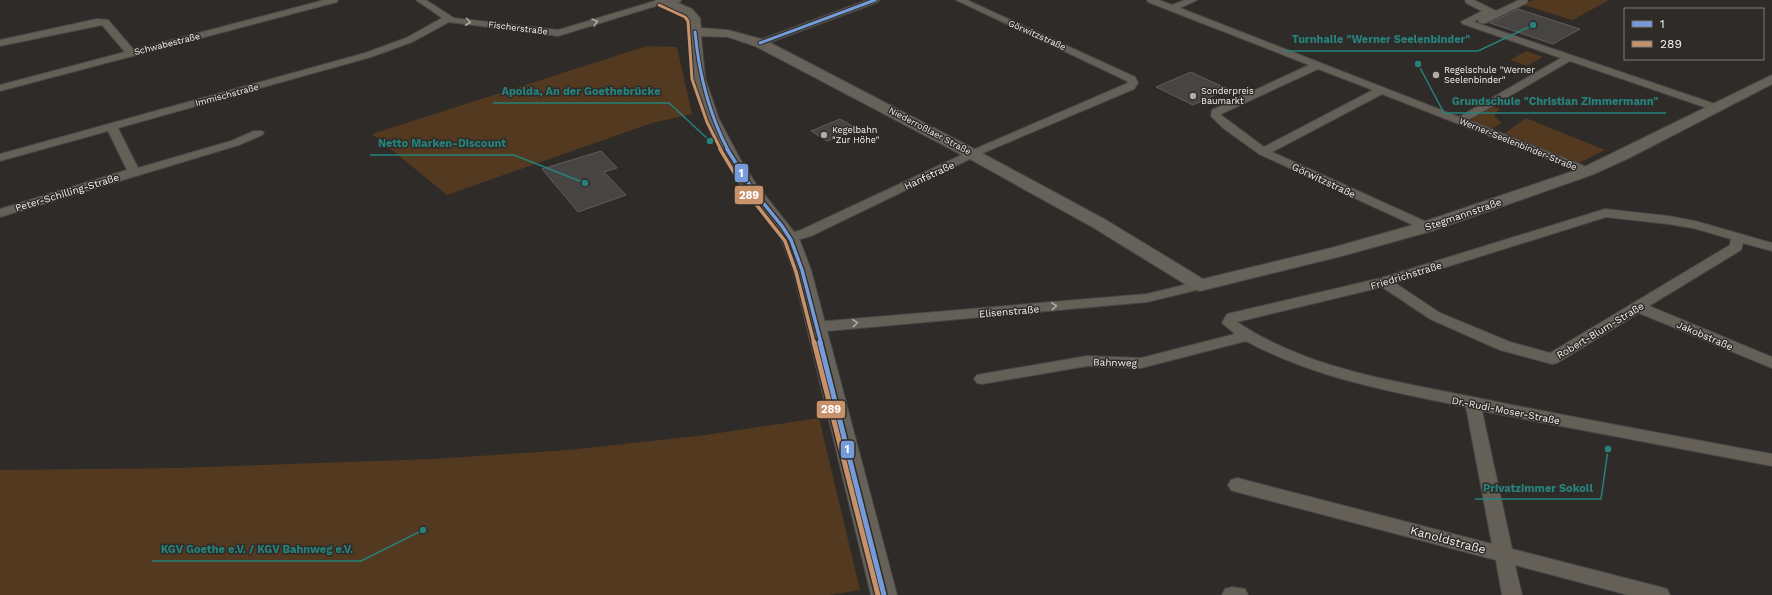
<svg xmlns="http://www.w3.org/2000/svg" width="1772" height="595" font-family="'Work Sans',sans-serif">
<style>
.green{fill:#53391f}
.building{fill:#474544;stroke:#5f5d5b}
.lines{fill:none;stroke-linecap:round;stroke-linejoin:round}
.street-casing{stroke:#494746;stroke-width:2}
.secondary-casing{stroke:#494746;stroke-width:2}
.street{fill:#646058;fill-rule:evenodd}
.secondary{fill:#666159;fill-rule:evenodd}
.bus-1-far2-casing{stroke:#2f2b28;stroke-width:5}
.bus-1-far1-casing{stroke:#2f2b28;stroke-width:6}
.bus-1-casing{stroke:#2f2b28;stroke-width:8}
.bus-2-far2-casing{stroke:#2f2b28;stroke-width:5}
.bus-2-far1-casing{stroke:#2f2b28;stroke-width:6}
.bus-2-casing{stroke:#2f2b28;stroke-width:8}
.bus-1-far2{stroke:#759cd9;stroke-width:3}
.bus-1-far1{stroke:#759cd9;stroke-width:3.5}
.bus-1{stroke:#759cd9;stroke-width:5}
.bus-2-far2{stroke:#c7916a;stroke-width:3}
.bus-2-far1{stroke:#c7916a;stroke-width:3.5}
.bus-2{stroke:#c7916a;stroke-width:5}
.oneway{stroke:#aca9a4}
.poi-dot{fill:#afacaa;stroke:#2f2b28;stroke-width:1.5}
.labels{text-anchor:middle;stroke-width:3;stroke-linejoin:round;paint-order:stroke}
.far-street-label{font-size:9px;fill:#f5f2f0;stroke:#2f2b28}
.far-poi-label{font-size:9px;fill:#f5f2f0;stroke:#2f2b28;text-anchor:start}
.street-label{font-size:10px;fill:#f5f2f0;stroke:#2f2b28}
.near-street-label{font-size:12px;fill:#f5f2f0;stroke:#2f2b28}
.leader{fill:none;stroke:#26827b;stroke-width:1.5}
.callout-dot{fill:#26827b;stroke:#2f2b28;stroke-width:1.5}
.callout-label{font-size:11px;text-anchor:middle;font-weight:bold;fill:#26827b;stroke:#2f2b28;stroke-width:3;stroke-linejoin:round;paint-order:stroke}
.line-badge{stroke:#2f2b28;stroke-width:1.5}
.badge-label{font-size:11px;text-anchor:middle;font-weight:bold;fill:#fff}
</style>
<rect width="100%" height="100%" fill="#2e2b29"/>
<!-- green -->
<g class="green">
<polygon points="1533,0 1606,0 1608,1 1572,20 1524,5"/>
<polygon points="647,46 677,47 692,114 652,123 447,195 372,134"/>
<polygon points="1526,51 1543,57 1527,66 1510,60"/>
<polygon points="1492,106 1500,109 1495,113 1495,117 1502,123 1491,129 1474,122 1471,118"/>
<polygon points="1526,118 1605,150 1579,163 1574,162 1505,133"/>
<polygon points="819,418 860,590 830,595 0,595 0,470 177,468 432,459 569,450 705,435"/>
</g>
<!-- building -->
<g class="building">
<polygon points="1518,9 1580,29 1553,44 1490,23"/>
<polygon points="1191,72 1197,75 1228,89 1193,105 1156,87"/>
<polygon points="840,119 856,128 850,130 852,132 827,141 811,131"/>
<polygon points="601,151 617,168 604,172 626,195 578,212 542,169"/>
</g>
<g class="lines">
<!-- street casing -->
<g class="street-casing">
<g id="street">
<polygon points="324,0 338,0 337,2 0,91 0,85 125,52 102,25 0,46 0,40 97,19 108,20 134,50"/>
<polygon points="416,0 426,0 454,18 558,30 658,0 681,0 680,2 659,5 558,36 449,22 412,42 371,57 118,128 138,168 231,141 254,131 262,131 264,133 262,135 239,145 0,217 0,209 127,170 108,131 0,161 0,154 365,53 406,38 442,18"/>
<polygon points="867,0 879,0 878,2 763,45 757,45 755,43 757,41"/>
<polygon points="956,0 967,0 1135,77 1138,83 1134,89 976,156 811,236 790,242 785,241 784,238 785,235 801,230 968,152 1128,83 1127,81 1104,70"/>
<path d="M1147 0H1159L1172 5 1185 0H1197L1180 8 1459 117 1561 58 1463 24 1461 22 1482 11 1466 3 1465 0H1474L1496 11 1519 0H1528L1527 3 1486 23H1479L1478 19 1474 22 1718 105 1719 107 1714 110 1710 109 1570 61 1468 120 1592 169 1594 171 1592 173H1584L1382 94 1272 152 1431 224 1432 227 1431 230 1426 231 1259 154 1223 128 1211 116 1212 110 1309 65 1148 2ZM1318 69 1373 90 1264 147 1221 115V114Z"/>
<path d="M1605 209 1668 216 1695 221 1772 243V251L1743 243 1741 250 1649 306 1772 357V368L1639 313 1557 363 1552 364 1500 350 1430 319 1382 287 1237 322C1306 368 1388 380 1468 396 1569 417 1671 435 1772 454V466L1482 411 1512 549 1660 587 1667 589 1670 595H1628L1515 565 1522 595H1502L1496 560 1237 492 1231 490 1228 485 1231 480 1237 478 1492 544 1466 407C1390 391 1314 378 1246 341L1141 368 1087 366 982 384 977 383 974 379 977 375 982 374 1087 356 1141 358 1235 334 1222 323 1227 314 1381 278ZM1606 217 1668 224 1693 228 1731 239 1730 245 1550 353 1510 342 1440 313 1395 283Z"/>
<polygon points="1200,281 1205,282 1207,285 1205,288 1147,302 816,332 811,330 809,327 811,324 816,322 1147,294"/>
<polygon points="1232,587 1245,589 1248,595 1222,595 1225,589"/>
</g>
</g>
<!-- secondary casing -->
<g class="secondary-casing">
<polygon id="secondary" points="655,0 671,0 692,9 700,18 701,28 728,30 765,40 978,151 1106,220 1203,279 1331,248 1420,223 1582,168 1772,75 1772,84 1629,158 1594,174 1432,231 1342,256 1200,291 1193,289 1094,228 966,157 755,46 728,37 701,36 705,78 719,119 740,159 756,184 799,238 811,270 897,595 871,595 793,270 781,239 741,186 724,159 705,119 691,78 688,19 684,15 657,3"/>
</g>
<!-- street -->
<use href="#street" class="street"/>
<!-- secondary -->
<use href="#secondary" class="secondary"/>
<!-- bus-1-far2 casing -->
<g class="bus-1-far2-casing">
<g id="bus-1-far2">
<path d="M695 32C699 74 708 112 728 150"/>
<polyline points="760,43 875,0"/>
</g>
</g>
<!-- bus-1-far1 casing -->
<g class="bus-1-far1-casing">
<polyline id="bus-1-far1" points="727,149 753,190 782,226 791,240 802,270 821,343"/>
</g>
<!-- bus-1 casing -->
<g class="bus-1-casing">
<polyline id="bus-1" points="820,342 884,595"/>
</g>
<!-- bus-2-far2 casing -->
<g class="bus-2-far2-casing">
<polyline id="bus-2-far2" points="659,5 685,17 688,21 692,79 707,122 721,150"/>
</g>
<!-- bus-2-far1 casing -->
<g class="bus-2-far1-casing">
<polyline id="bus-2-far1" points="720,149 744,189 785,241 796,272 814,343"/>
</g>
<!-- bus-2 casing -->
<g class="bus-2-casing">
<polyline id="bus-2" points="814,342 878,595"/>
</g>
<!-- bus-1-far2 -->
<use href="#bus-1-far2" class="bus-1-far2"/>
<!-- bus-1-far1 -->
<use href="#bus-1-far1" class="bus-1-far1"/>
<!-- bus-1 -->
<use href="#bus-1" class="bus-1"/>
<!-- bus-2-far2 -->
<use href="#bus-2-far2" class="bus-2-far2"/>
<!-- bus-2-far1 -->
<use href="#bus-2-far1" class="bus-2-far1"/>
<!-- bus-2 -->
<use href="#bus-2" class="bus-2"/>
</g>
<!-- one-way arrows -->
<defs><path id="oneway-chevron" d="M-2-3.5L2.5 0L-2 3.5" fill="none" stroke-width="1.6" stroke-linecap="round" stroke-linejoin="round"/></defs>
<g class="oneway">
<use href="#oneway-chevron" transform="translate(468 22) rotate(7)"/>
<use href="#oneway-chevron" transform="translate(595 22) rotate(-16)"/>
<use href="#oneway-chevron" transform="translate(1054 306) rotate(-5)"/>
<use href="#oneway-chevron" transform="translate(855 323) rotate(-5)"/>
</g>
<!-- markers -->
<g class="poi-dot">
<circle cx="1436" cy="75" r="4"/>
<circle cx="1193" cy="96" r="4"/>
<circle cx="824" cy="135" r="4"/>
</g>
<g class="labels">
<!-- far-street labels -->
<g class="far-street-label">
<text transform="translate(518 28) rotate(7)" y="3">Fischerstraße</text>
<text transform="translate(1037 35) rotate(24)" y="3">Görwitzstraße</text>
<text transform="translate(167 44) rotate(-14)" y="3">Schwabestraße</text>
<text transform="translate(227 95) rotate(-15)" y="3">Immischstraße</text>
<text transform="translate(930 131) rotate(28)" y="3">Niederroßlaer Straße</text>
<text transform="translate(1518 144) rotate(22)" y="3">Werner-Seelenbinder-Straße</text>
</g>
<!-- far-poi labels -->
<g class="far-poi-label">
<text x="1444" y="73">Regelschule "Werner<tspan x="1444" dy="10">Seelenbinder"</tspan></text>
<text x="1201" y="94">Sonderpreis<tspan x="1201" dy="10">Baumarkt</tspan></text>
<text x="832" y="133">Kegelbahn<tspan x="832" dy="10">"Zur Höhe"</tspan></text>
</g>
<!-- street labels -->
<g class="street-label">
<text transform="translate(929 175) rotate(-25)" y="4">Hanfstraße</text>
<text transform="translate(1324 180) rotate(25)" y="4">Görwitzstraße</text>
<text transform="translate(67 192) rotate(-17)" y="4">Peter-Schilling-Straße</text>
<text transform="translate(1463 214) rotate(-19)" y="4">Stegmannstraße</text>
<text transform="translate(1406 275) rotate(-17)" y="4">Friedrichstraße</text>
<text transform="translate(1009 311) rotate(-5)" y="4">Elisenstraße</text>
<text transform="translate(1600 330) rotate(-31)" y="4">Robert-Blum-Straße</text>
<text transform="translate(1705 335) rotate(23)" y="4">Jakobstraße</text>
<text transform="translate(1115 362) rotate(2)" y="4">Bahnweg</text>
<text transform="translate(1506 410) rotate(11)" y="4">Dr.-Rudi-Moser-Straße</text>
</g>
<!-- near-street labels -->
<g class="near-street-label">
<text transform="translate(1448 540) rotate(15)" y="4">Kanoldstraße</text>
</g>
</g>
<!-- callouts -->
<path class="leader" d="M1533 25L1478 51H1283M710 141L669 103H493M1418 64L1444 113H1666M585 183L514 155H370M1608 449L1601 499H1475M423 530L361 561H152"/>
<g class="callout-dot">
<circle cx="1533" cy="25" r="4"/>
<circle cx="710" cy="141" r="4"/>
<circle cx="1418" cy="64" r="4"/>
<circle cx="585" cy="183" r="4"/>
<circle cx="1608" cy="449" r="4"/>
<circle cx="423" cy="530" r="4"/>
</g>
<g class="callout-label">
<text x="1381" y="43">Turnhalle "Werner Seelenbinder"</text>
<text x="581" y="95">Apolda, An der Goethebrücke</text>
<text x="1555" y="105">Grundschule "Christian Zimmermann"</text>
<text x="442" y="147">Netto Marken-Discount</text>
<text x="1538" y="492">Privatzimmer Sokoll</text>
<text x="257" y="553">KGV Goethe e.V. / KGV Bahnweg e.V.</text>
</g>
<g class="line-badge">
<rect x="734" y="163" width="15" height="20" rx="4" fill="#759cd9"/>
<rect x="734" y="185" width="30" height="20" rx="4" fill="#c7916a"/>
<rect x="816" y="400" width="30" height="19" rx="4" fill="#c7916a"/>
<rect x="840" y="440" width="15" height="19" rx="4" fill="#759cd9"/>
</g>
<g class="badge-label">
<text x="741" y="177">1</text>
<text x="749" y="199">289</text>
<text x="831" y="413">289</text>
<text x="847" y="453">1</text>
</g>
<!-- legend -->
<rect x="1624" y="8" width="140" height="52" fill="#2f2b28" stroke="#7e7b78"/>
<rect x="1632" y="21" width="20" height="6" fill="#759cd9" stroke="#7e7b78"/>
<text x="1660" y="28" font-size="12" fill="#f5f2f0">1</text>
<rect x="1632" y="41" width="20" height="6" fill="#c7916a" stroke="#7e7b78"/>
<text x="1660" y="48" font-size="12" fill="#f5f2f0">289</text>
</svg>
